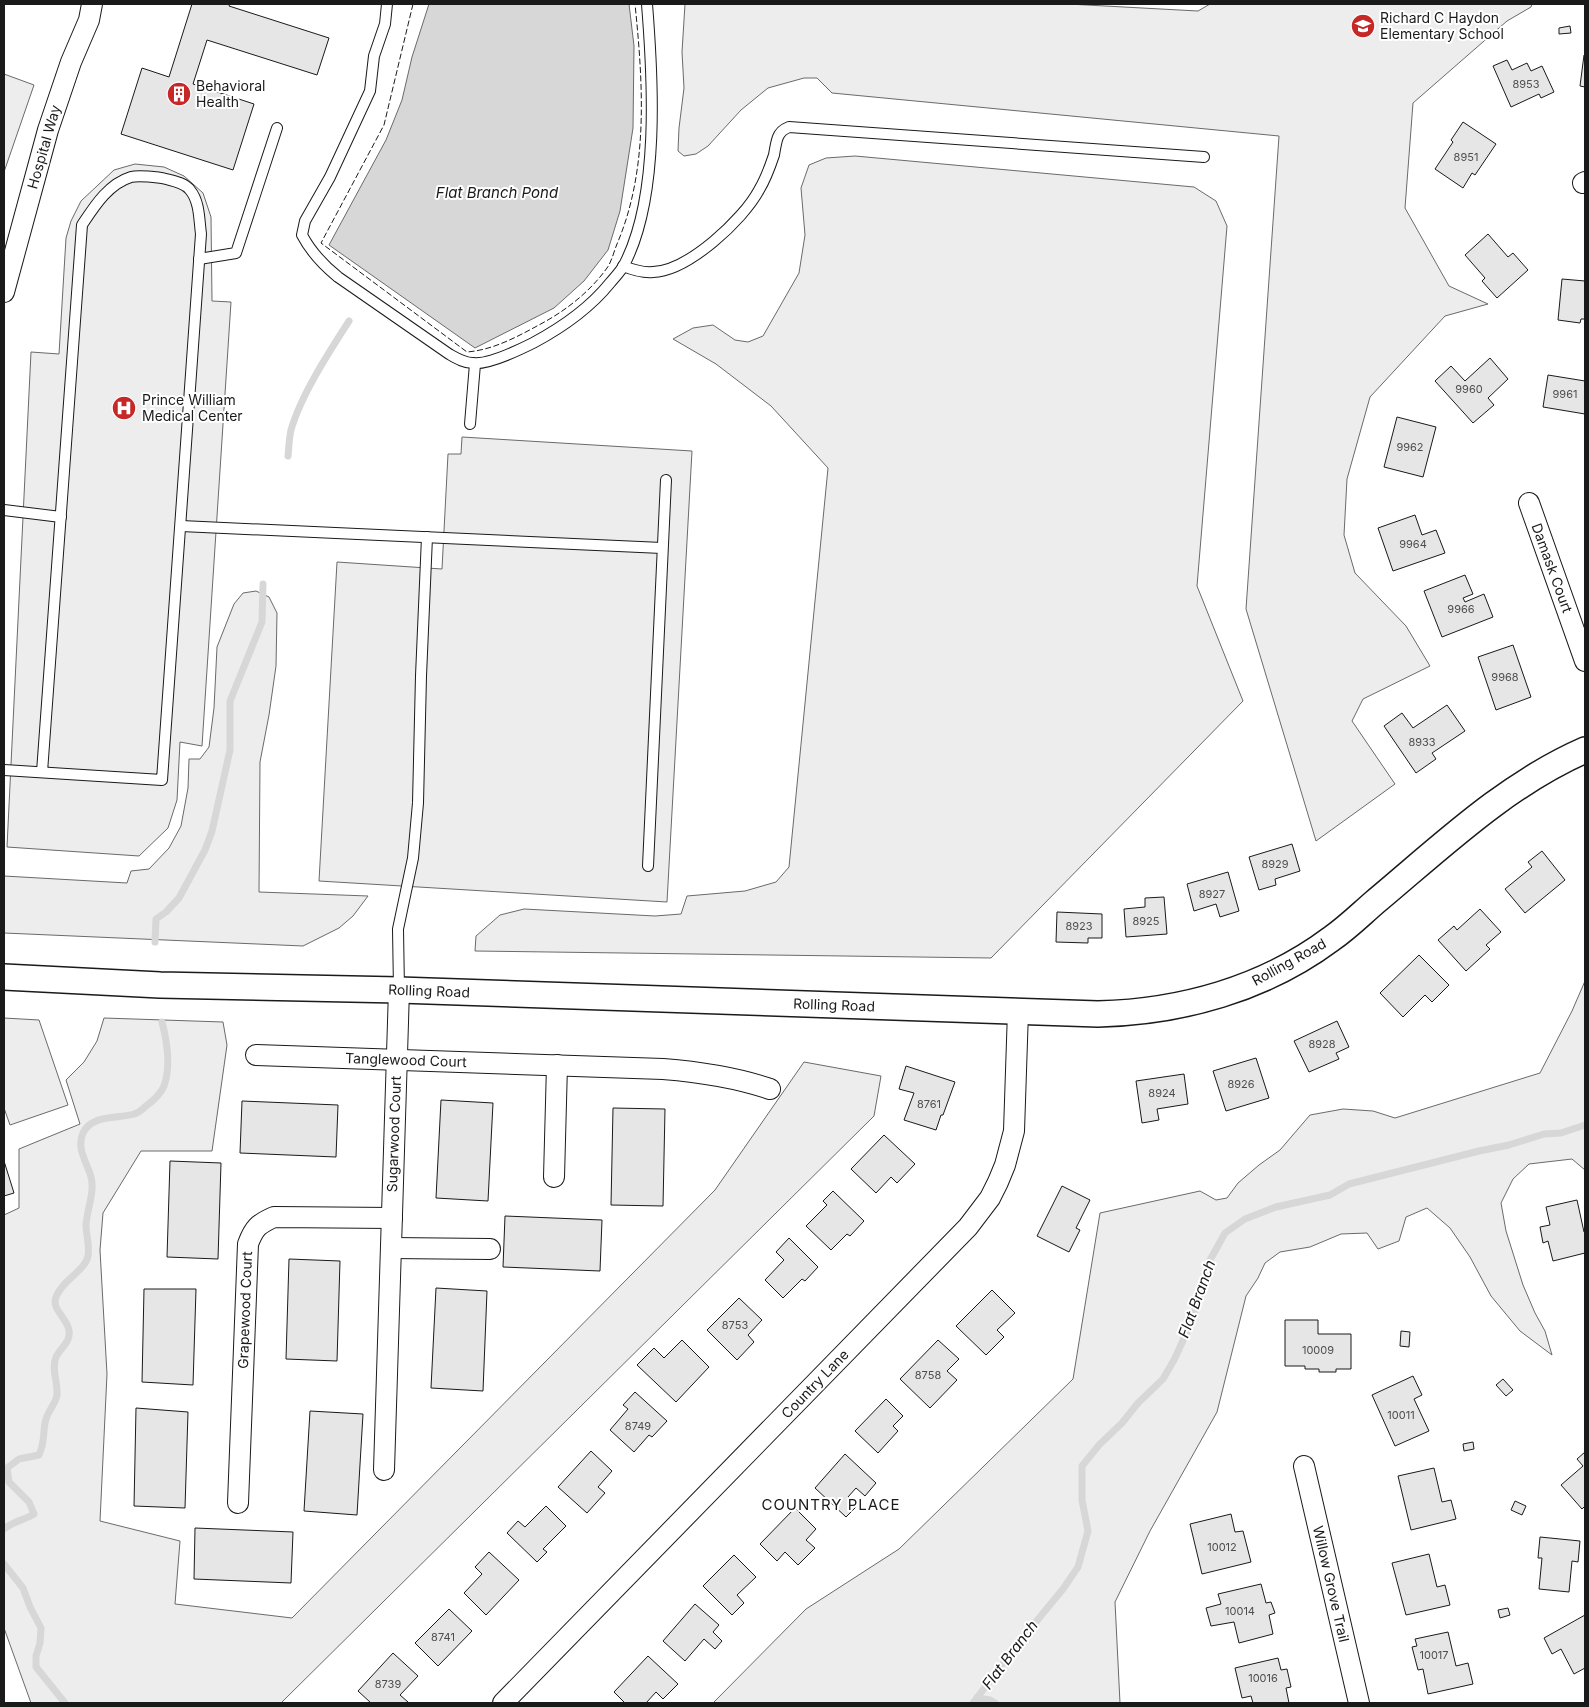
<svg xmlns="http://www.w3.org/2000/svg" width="1589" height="1707" font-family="Inter,sans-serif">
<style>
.built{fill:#ededed;stroke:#6a6a6a}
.water{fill:#d7d7d7;stroke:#6a6a6a}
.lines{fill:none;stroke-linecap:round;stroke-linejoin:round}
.stream{stroke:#d7d7d7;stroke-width:7}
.building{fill:#e6e6e6;stroke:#1a1a1a}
.service-casing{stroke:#1a1a1a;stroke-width:12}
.minor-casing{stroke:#1a1a1a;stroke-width:22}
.tertiary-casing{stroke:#1a1a1a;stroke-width:28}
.service{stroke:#fff;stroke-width:10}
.minor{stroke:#fff;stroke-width:20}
.tertiary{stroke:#fff;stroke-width:25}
.fence{stroke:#1a1a1a;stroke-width:1;stroke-dasharray:6 2.5;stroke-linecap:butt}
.labels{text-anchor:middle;stroke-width:4;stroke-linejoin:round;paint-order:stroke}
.number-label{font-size:11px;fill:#4d4d4d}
.poi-label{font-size:14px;fill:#1a1a1a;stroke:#fff;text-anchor:start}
.street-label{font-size:14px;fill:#1a1a1a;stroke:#fff}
.water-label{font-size:15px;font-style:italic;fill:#1a1a1a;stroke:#fff}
.neighbourhood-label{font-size:15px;letter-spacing:1px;fill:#1a1a1a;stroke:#fff}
</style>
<rect width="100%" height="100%" fill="#fff"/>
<!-- built -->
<g class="built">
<polygon points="685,4 1068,4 1198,11 1210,4 1532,4 1531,7 1507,21 1413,103 1405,208 1449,286 1488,304 1445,316 1370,397 1347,479 1344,535 1355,573 1406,626 1430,666 1363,699 1352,721 1395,784 1316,841 1246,609 1279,136 832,93 817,78 804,78 768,88 741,110 708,146 696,154 684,156 678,151 679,128 684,88 682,52"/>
<polygon points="4,74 34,85 4,172"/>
<polygon points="855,156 1194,187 1216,201 1227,226 1197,586 1243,701 991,958 475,951 476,936 500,915 524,909 655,916 681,914 687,896 745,891 776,882 789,867 828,468 771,406 716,364 673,339 693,328 713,325 735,340 748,342 763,336 799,273 805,235 801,188 809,165 826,158"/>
<polygon points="135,164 164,167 184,176 203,193 211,217 212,301 231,302 202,746 180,742 177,800 168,828 139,856 7,847 31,352 59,354 66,238 71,221 81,201 114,170"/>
<polygon points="462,437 692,451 667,902 319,881 337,562 442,569 448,454 461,454"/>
<polygon points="256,591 269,597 277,613 276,666 269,715 260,762 259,892 368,896 353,916 339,928 303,946 4,933 4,876 127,883 131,871 149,869 169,848 181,826 188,788 189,759 200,759 209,747 214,708 217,647 234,604 243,593"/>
<polygon points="1585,981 1585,1170 1572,1159 1529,1164 1513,1179 1501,1203 1506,1231 1523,1285 1535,1313 1545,1331 1552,1355 1520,1331 1491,1296 1470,1257 1450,1228 1427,1208 1406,1217 1399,1241 1378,1249 1367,1233 1341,1234 1310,1247 1280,1252 1265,1263 1258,1278 1246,1296 1217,1412 1150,1531 1115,1602 1120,1703 713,1703 806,1609 899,1549 1073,1379 1100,1213 1200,1191 1216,1200 1227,1198 1238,1183 1259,1165 1280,1150 1310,1115 1343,1109 1373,1111 1395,1118 1540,1073 1572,1011"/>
<polygon points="4,1018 39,1020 68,1105 10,1125 4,1108"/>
<polygon points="104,1018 223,1022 227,1045 212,1151 141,1151 103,1213 100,1250 107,1374 100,1521 180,1541 175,1604 292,1618 715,1190 804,1062 881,1076 874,1116 281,1703 31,1703 4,1628 4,1215 19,1208 19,1149 80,1124 66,1080 84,1062 97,1041"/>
</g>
<!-- water -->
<polygon class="water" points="429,4 629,4 634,46 633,128 620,211 608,250 584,281 554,308 475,348 329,245 386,140 402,100 412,57"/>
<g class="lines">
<!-- stream -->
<g class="stream">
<path d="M288 456C289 448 289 438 291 430 301 395 329 352 349 321"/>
<polyline points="155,942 156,919 166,912 179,898 205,850 212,831 230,750 230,701 262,622 263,584"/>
<path d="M4 1529C12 1522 24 1520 34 1514L29 1502 9 1482 7 1468 19 1459 39 1455C46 1440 42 1432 46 1419 48 1411 56 1403 57 1395 58 1382 51 1369 56 1357 60 1348 71 1342 69 1331 68 1318 51 1310 56 1297 62 1280 85 1271 88 1256 90 1246 86 1235 86 1225 87 1209 95 1192 91 1177 87 1162 76 1149 83 1133 92 1114 118 1119 134 1114 139 1113 143 1109 146 1106 153 1101 161 1093 164 1086 171 1066 167 1041 162 1022"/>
<polyline points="4,1564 23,1588 30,1607 41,1628 40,1643 36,1656 36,1667 65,1703"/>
<polyline points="977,1698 990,1700 995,1703"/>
<polyline points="973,1703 1021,1640 1063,1589 1078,1567 1088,1531 1082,1500 1082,1466 1099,1445 1122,1423 1138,1403 1163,1379 1174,1360 1192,1321 1210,1260 1225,1233 1245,1219 1276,1207 1330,1195 1349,1184 1479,1151 1509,1145 1544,1134 1561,1133 1585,1125"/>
</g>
</g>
<!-- building -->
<g class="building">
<polygon points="192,4 230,4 229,6 329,38 317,75 207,40 193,84 254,104 233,170 121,134 142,68 169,77"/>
<polygon points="1570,26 1571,33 1559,34 1559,28"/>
<polygon points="1584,55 1585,55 1585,87 1580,86"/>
<polygon points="1507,60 1512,70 1527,63 1531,71 1542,66 1554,92 1541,98 1539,94 1511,107 1493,66"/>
<polygon points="1463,122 1496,144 1475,175 1472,173 1463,188 1435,169 1453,142 1451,140"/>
<polygon points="1488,234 1508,257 1513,253 1528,270 1497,298 1482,281 1485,278 1465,255"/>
<polygon points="1562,279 1585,281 1585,319 1581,319 1580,323 1558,320"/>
<polygon points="1490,358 1508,379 1488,398 1494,405 1473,423 1435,381 1451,366 1465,381"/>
<polygon points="1548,375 1585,381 1585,414 1543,407"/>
<polygon points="1397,417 1436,427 1423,477 1384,467"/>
<polygon points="1415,515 1422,535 1436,530 1445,553 1393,571 1378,528"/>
<polygon points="1465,575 1473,594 1463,598 1465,602 1484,594 1493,617 1442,637 1424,591"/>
<polygon points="1513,645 1531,697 1496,710 1478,657"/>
<polygon points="1447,705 1465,731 1432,753 1436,759 1416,773 1384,726 1402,713 1413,728"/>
<polygon points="1292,844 1300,871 1275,879 1276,885 1259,890 1249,857"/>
<polygon points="1542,851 1565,880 1525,913 1505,889 1532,867 1528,862"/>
<polygon points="1228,872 1239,911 1220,917 1216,904 1194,911 1187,884"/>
<polygon points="1164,897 1167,934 1126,937 1124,909 1145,907 1145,898"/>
<polygon points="1480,909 1501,932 1486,945 1490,949 1466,971 1438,940 1454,926 1457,930"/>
<polygon points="1057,912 1102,914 1102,938 1088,938 1088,943 1056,942"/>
<polygon points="1419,955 1449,985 1432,1002 1425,995 1403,1017 1380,993"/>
<polygon points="1337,1021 1349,1047 1336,1053 1339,1059 1309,1072 1294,1041"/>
<polygon points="1256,1058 1269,1098 1226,1111 1213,1071"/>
<polygon points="906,1066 955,1082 943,1115 941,1115 936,1130 904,1120 914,1093 899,1089"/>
<polygon points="1184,1074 1188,1104 1157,1109 1159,1120 1142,1123 1136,1081"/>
<polygon points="441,1100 493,1103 488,1201 436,1198"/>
<polygon points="242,1101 338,1105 336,1157 240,1153"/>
<polygon points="613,1108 665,1109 663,1206 611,1205"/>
<polygon points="884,1135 915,1164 897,1183 891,1177 876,1193 851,1169"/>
<polygon points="4,1161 14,1193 4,1196"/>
<polygon points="170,1161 221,1163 218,1259 167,1257"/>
<polygon points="1062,1186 1090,1200 1076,1228 1080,1230 1069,1252 1037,1236"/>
<polygon points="833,1191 864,1221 850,1236 847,1234 831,1250 806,1226 827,1205 823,1201"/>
<polygon points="1577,1200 1584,1232 1585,1231 1585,1253 1553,1261 1548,1241 1543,1243 1540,1227 1550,1225 1546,1207"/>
<polygon points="505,1216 602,1220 600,1271 503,1267"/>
<polygon points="789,1238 818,1267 805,1281 802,1279 783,1298 765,1280 784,1260 776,1252"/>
<polygon points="289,1259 340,1261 337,1361 286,1359"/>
<polygon points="436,1288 487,1291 483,1391 431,1388"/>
<polygon points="144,1289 196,1289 193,1385 142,1382"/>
<polygon points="992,1290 1015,1313 997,1330 1004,1337 986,1355 956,1326"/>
<polygon points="739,1298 762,1320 748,1335 754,1342 737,1360 707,1330"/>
<polygon points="1285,1320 1318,1320 1318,1334 1351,1334 1351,1369 1336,1369 1336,1372 1319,1372 1319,1369 1305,1369 1305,1366 1285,1366"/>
<polygon points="1401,1331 1410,1332 1409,1347 1400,1346"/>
<polygon points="682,1340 709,1367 676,1402 637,1365 654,1348 664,1358"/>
<polygon points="938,1340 959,1359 947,1371 957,1380 930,1408 900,1379"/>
<polygon points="1413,1376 1422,1395 1414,1399 1429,1431 1395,1446 1372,1395"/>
<polygon points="1503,1379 1513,1390 1506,1396 1496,1385"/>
<polygon points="635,1392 667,1421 652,1437 649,1435 634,1452 610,1430 628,1409 623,1405"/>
<polygon points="886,1399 903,1416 893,1426 898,1431 878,1453 855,1431"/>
<polygon points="136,1408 188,1412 185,1508 134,1506"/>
<polygon points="310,1411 363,1414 357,1515 304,1511"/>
<polygon points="1473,1442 1474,1449 1464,1451 1463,1444"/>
<polygon points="591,1451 612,1471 598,1487 605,1493 587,1513 558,1487"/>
<polygon points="1585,1452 1585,1506 1582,1509 1561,1485 1583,1466 1577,1459"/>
<polygon points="845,1454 876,1483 865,1496 856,1488 848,1497 857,1506 846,1517 815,1488"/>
<polygon points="1434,1468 1442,1502 1451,1500 1456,1519 1411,1530 1398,1476"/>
<polygon points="1515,1501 1526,1506 1522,1515 1511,1510"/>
<polygon points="546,1506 566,1526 543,1549 547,1552 537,1562 507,1533 518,1521 525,1527"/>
<polygon points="795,1508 816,1529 806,1540 815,1548 798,1565 785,1552 777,1561 760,1544"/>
<polygon points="1231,1514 1235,1532 1243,1531 1251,1562 1202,1574 1190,1524"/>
<polygon points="195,1528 293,1532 291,1583 194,1579"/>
<polygon points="1540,1537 1580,1541 1578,1562 1572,1561 1569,1592 1539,1589 1542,1558 1538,1558"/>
<polygon points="489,1552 519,1580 486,1615 464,1593 482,1574 475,1567"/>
<polygon points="1429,1554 1437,1587 1445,1585 1450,1605 1406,1615 1392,1563"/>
<polygon points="734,1555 756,1577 737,1595 744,1603 732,1615 703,1586"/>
<polygon points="1261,1584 1266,1603 1271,1602 1275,1613 1269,1615 1273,1634 1239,1643 1234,1622 1211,1626 1206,1608 1221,1604 1218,1594"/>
<polygon points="695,1604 719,1625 713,1632 722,1641 715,1649 704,1639 685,1661 663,1641"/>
<polygon points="1508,1608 1510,1615 1500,1618 1498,1610"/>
<polygon points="449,1609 472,1631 438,1666 415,1643"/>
<polygon points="1585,1615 1585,1668 1574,1674 1561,1649 1552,1654 1544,1638"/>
<polygon points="1448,1632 1456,1666 1468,1663 1473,1684 1428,1694 1423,1669 1418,1670 1412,1647 1417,1646 1415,1639"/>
<polygon points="393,1653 418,1676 400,1695 408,1702 407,1703 371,1703 358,1691"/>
<polygon points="648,1656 678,1684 663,1699 656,1692 646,1703 625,1703 614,1692"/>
<polygon points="1278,1658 1281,1670 1287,1669 1291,1687 1286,1688 1289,1703 1253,1703 1251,1696 1242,1698 1235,1668"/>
</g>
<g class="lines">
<!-- service casing -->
<g class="service-casing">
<g id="service">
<path d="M387 4 385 24 374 56 370 91 330 177 305 221 302 235C311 252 322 264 338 277L449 354C456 358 464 363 473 363 488 365 519 350 533 343 563 327 589 309 610 283 615 277 621 271 624 265 660 197 653 79 647 4"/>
<polyline points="199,259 236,253 277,128"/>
<path d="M623 266C633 270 643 273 653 272 688 271 743 220 759 190 765 180 770 167 774 155 775 149 776 142 778 137 780 132 784 129 789 127L1204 157"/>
<polyline points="470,424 475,364"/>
<polyline points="4,510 61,517"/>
<polyline points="181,526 662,548"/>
<path d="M4 770 162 780 201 234C199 220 200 202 190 190 185 183 174 181 166 179 158 177 138 175 131 177 108 184 94 207 82 225L42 772"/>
<polyline points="648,866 666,480"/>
<polyline points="399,990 398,929 413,858 418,803 421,676 427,537"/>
</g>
</g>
<!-- minor casing -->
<g class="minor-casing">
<g id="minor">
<polyline points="1583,183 1585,182"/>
<polyline points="4,292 48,130 71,62 89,20 92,4"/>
<polyline points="1529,503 1585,661"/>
<path d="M256 1055 663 1069C700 1072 735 1077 770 1089"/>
<polyline points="554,1177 557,1065"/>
<polyline points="391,1248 490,1249"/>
<polyline points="1304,1466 1359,1703"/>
<polyline points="384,1470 399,990"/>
<path d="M238 1503 248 1244C254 1228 258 1224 274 1217L392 1218"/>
<polyline points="503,1703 968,1227 990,1198 998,1182 1005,1165 1014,1131 1018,1011"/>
</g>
</g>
<!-- tertiary casing -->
<g class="tertiary-casing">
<path id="tertiary" d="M4 977 160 985 399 990 1098 1014C1181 1012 1264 989 1331 939 1347 928 1360 915 1375 902 1441 847 1505 785 1585 750"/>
</g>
<!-- service -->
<use href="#service" class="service"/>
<!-- minor -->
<use href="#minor" class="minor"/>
<!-- tertiary -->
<use href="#tertiary" class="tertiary"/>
<!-- fence -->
<path class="fence" d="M413 4 384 125 321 243 467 352C492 350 515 338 537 326 564 312 589 293 607 268 612 261 614 251 617 244 649 169 643 83 635 4"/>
</g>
<!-- icons -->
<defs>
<g id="school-disc" transform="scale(1.25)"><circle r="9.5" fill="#c62828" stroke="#fff"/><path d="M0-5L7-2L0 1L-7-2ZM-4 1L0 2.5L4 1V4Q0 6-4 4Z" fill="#fff"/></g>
<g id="building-disc" transform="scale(1.25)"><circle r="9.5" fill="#c62828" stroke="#fff"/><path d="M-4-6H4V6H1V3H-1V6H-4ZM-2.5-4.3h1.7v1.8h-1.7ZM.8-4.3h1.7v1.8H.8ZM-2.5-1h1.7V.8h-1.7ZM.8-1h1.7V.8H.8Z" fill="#fff"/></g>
<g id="hospital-disc" transform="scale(1.25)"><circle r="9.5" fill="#c62828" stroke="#fff"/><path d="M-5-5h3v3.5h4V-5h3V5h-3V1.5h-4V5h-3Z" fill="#fff"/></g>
</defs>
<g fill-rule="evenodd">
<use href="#school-disc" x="1363" y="26"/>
<use href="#building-disc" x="179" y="94"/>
<use href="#hospital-disc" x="124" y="408"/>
</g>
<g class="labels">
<!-- number labels -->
<g class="number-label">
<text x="1526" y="88">8953</text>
<text x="1466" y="161">8951</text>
<text x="1469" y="393">9960</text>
<text x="1565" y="398">9961</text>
<text x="1410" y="451">9962</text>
<text x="1413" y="548">9964</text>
<text x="1461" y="613">9966</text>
<text x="1505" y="681">9968</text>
<text x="1422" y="746">8933</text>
<text x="1275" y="868">8929</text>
<text x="1212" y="898">8927</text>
<text x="1146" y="925">8925</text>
<text x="1079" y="930">8923</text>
<text x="1322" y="1048">8928</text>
<text x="1241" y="1088">8926</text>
<text x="1162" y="1097">8924</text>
<text x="929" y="1108">8761</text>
<text x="735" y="1329">8753</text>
<text x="1318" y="1354">10009</text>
<text x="928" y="1379">8758</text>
<text x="1401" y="1419">10011</text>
<text x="638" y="1430">8749</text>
<text x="1222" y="1551">10012</text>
<text x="1240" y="1615">10014</text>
<text x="443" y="1641">8741</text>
<text x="1434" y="1659">10017</text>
<text x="1263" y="1682">10016</text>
<text x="388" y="1688">8739</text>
</g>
<!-- poi labels -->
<g class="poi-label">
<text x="1380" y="23">Richard C Haydon<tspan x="1380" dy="16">Elementary School</tspan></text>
<text x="196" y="91">Behavioral<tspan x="196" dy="16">Health</tspan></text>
<text x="142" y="405">Prince William<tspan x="142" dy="16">Medical Center</tspan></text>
</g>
<!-- street labels -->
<g class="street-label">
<text transform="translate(44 147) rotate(-74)" y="5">Hospital Way</text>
<text transform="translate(1552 568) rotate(70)" y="5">Damask Court</text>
<text transform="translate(1289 962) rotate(-29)" y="5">Rolling Road</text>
<text transform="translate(429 991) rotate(2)" y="5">Rolling Road</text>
<text transform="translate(834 1005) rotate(2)" y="5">Rolling Road</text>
<text transform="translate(406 1060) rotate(2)" y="5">Tanglewood Court</text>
<text transform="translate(394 1134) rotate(-88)" y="5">Sugarwood Court</text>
<text transform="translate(245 1310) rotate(-88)" y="5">Grapewood Court</text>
<text transform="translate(815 1384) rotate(-46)" y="5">Country Lane</text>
<text transform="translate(1331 1584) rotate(77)" y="5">Willow Grove Trail</text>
</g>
<!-- water labels -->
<g class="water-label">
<text x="497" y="198">Flat Branch Pond</text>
<text transform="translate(1197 1299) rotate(-70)" y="5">Flat Branch</text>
<text transform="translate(1010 1655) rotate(-53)" y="5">Flat Branch</text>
</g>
<!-- neighbourhood labels -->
<g class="neighbourhood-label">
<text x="831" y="1510">COUNTRY PLACE</text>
</g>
</g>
<!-- border -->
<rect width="1589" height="1707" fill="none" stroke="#1a1a1a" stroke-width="10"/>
</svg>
